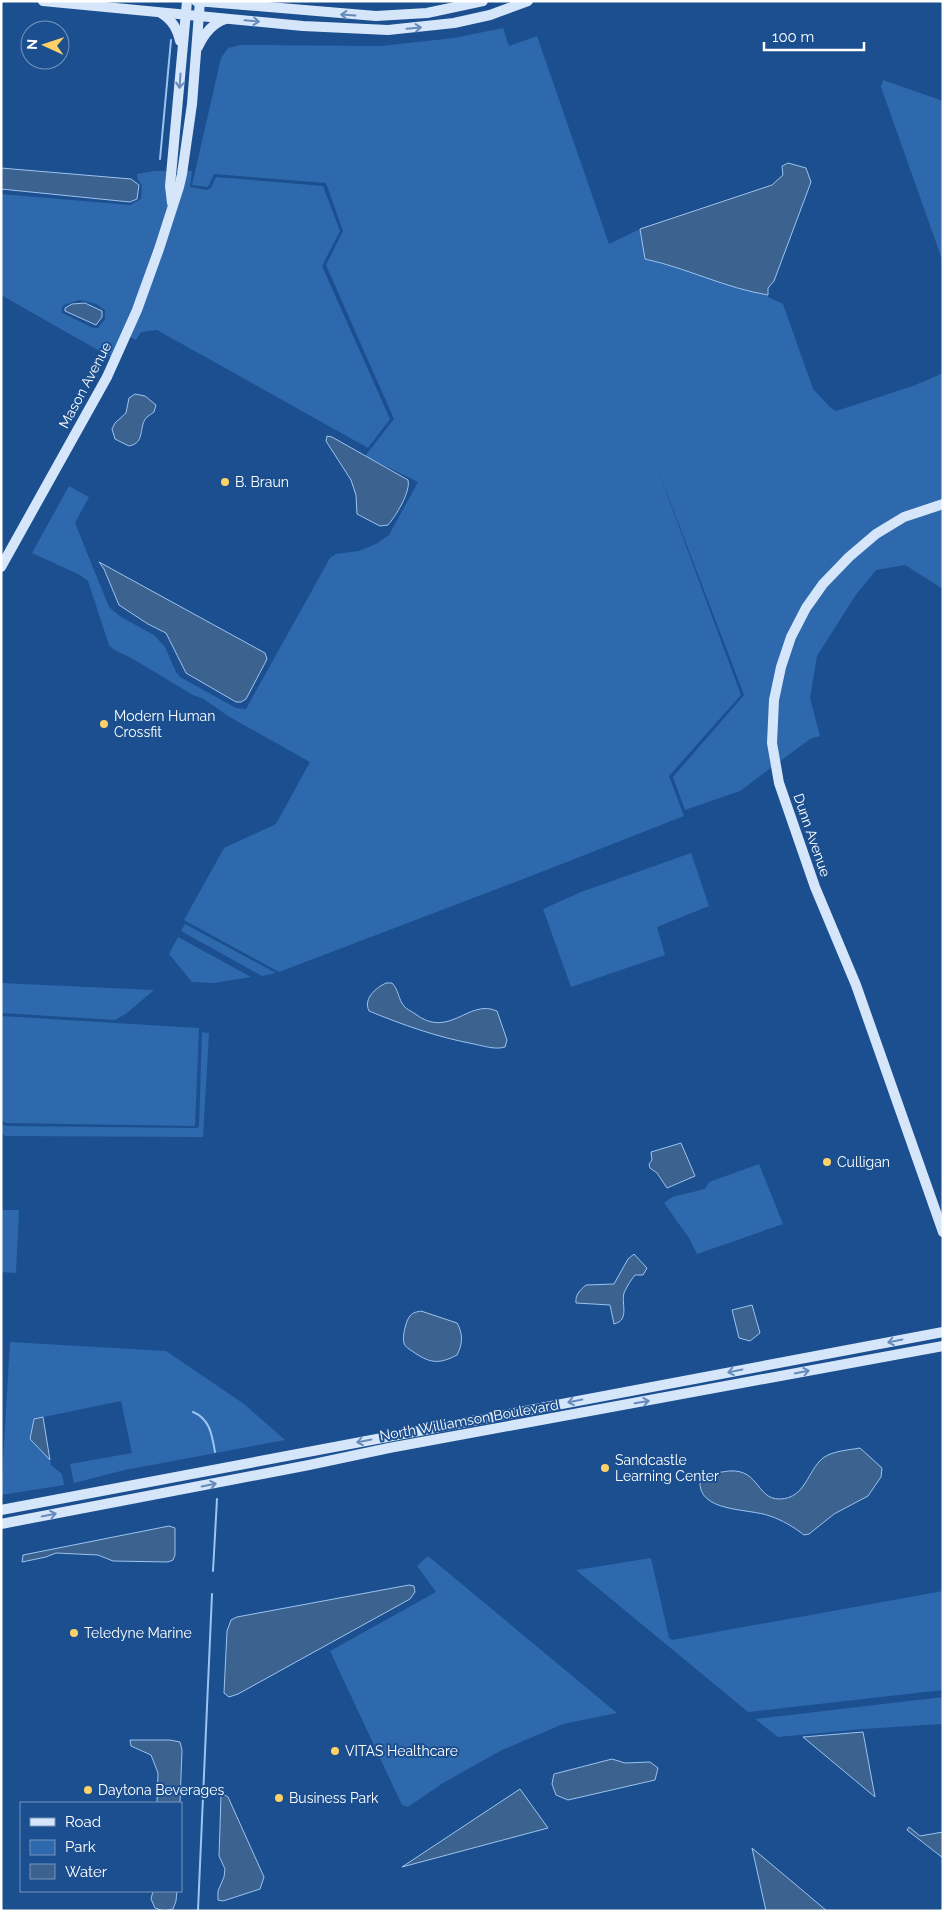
<svg xmlns="http://www.w3.org/2000/svg" width="944" height="1912" font-family="Raleway,sans-serif">
<style>
.green{fill:#2e69ad;fill-rule:evenodd}
.water{fill:#3c6290;stroke:#9cc4f0}
.lines{fill:none;stroke-linecap:round;stroke-linejoin:round}
.stream{stroke:#9cc4f0;stroke-width:2}
.secondary{stroke:#d6e6fa;stroke-width:10}
.oneway{stroke:#668bba}
.poi-dot{fill:#ffd166;stroke:#1b4f8f;stroke-width:2}
.labels{text-anchor:middle;stroke-width:4;stroke-linejoin:round;paint-order:stroke}
.street-label{font-size:14px;fill:#fff;stroke:#1b4f8f}
.poi-label{font-size:14px;fill:#fff;stroke:#1b4f8f;text-anchor:start}
</style>
<rect width="100%" height="100%" fill="#1b4f8f"/>
<!-- green -->
<g class="green">
<path d="M503 28 509 46 537 36 609 244 640 229 645 259C687 268 726 288 768 295V297L783 304 813 389 829 406 836 411 913 386 943 373V500L903 514 820 582 777 666 772 767 740 791 685 810 673 777 744 695 657 467 741 695 669 776 684 816 526 878 279 972 184 920 224 848 276 824 310 762 228 716 204 699 193 695 133 659 113 649 109 645 88 581 80 575 32 553 69 486 89 497 75 523 109 607 121 617 154 635 165 647 176 672 180 677 236 708 246 709 330 558 336 554 359 551 376 544 389 535 418 482 365 456 394 419 326 265 343 231 326 183 214 174 208 187 192 185 221 58 228 48 240 45 381 46 454 38Z"/>
<polygon points="883,80 943,101 943,262 881,87"/>
<path d="M155 171H168V206L133 309 112 358 1 295V194L130 205 141 199 142 185 138 180 137 174ZM80 300 96 304 105 310V319L98 328H93L62 313V307L66 304Z"/>
<polygon points="186,171 192,171 190,187 207,190 211,188 216,177 323,186 340,231 322,266 390,419 368,448 157,330 141,332 136,340 130,337"/>
<path d="M943 508V589L905 565 876 570 855 596 817 656 810 698 820 736 810 739 779 762C767 691 793 623 841 571 853 558 866 544 880 535 900 523 921 515 943 508Z"/>
<polygon points="691,853 709,906 657,927 665,955 571,987 543,909 581,892"/>
<polygon points="185,924 276,973 262,976 181,931"/>
<polygon points="178,937 251,977 214,983 192,982 169,954"/>
<polygon points="1,983 154,990 127,1013 115,1020 1,1013"/>
<polygon points="1,1016 199,1028 195,1126 6,1123 1,1120"/>
<polygon points="202,1032 209,1033 203,1137 5,1136 1,1132 1,1124 6,1126 197,1128 199,1126"/>
<polygon points="759,1164 783,1224 697,1254 689,1238 664,1203 672,1197 705,1189 709,1182"/>
<polygon points="1,1210 19,1210 16,1273 1,1272"/>
<polygon points="10,1342 166,1351 244,1404 285,1440 125,1470 74,1483 70,1464 132,1453 121,1401 34,1419 30,1439 50,1460 51,1465 62,1474 64,1485 1,1495"/>
<polygon points="428,1556 617,1713 563,1724 502,1750 443,1783 408,1807 402,1805 330,1651 436,1592 417,1566"/>
<polygon points="651,1558 669,1638 672,1640 943,1591 943,1690 748,1712 576,1570"/>
<polygon points="943,1697 943,1724 863,1729 778,1737 755,1719"/>
</g>
<!-- water -->
<g class="water">
<path d="M788 163 806 168 811 182 774 281 768 288V295C725 288 687 268 645 259L640 229 772 185 783 175 782 166Z"/>
<polygon points="1,168 131,179 139,185 137,199 130,202 1,189"/>
<polygon points="85,303 102,311 102,317 96,325 65,311 65,308 72,304"/>
<path d="M135 394 145 396 156 405 154 412C152 414 149 415 147 417 138 426 146 443 129 446L115 439 112 429 115 423 126 413 129 398Z"/>
<path d="M327 436 332 437 408 480C411 492 395 517 388 525L380 526 357 514 356 495 351 480 326 441Z"/>
<polygon points="99,562 265,653 267,659 265,663 246,699 241,702 236,702 186,673 166,633 148,624 119,605 104,569"/>
<path d="M386 983H392C399 990 398 999 404 1006 406 1009 411 1011 414 1013 449 1041 468 998 497 1011L507 1040 505 1047C495 1050 484 1046 474 1044 437 1037 403 1025 369 1011 363 998 376 988 386 983Z"/>
<polygon points="681,1143 695,1176 667,1188 657,1173 650,1168 649,1164 652,1160 651,1152"/>
<path d="M634 1254 647 1268 643 1275H635C631 1280 627 1286 624 1293 621 1304 630 1320 614 1324L610 1305 576 1303C575 1295 580 1290 586 1285L614 1284 628 1259Z"/>
<polygon points="752,1305 760,1333 750,1341 739,1338 732,1310"/>
<path d="M421 1311 457 1323C463 1333 463 1344 457 1355 438 1365 429 1363 412 1351 409 1349 405 1347 404 1343 402 1337 406 1320 410 1316 413 1312 417 1312 421 1311Z"/>
<polygon points="43,1417 50,1460 30,1439 34,1419"/>
<path d="M860 1448 882 1468 881 1477 868 1496 834 1514 809 1534 804 1535C794 1527 782 1520 770 1516 749 1508 697 1513 700 1480 707 1475 713 1473 722 1472 760 1464 755 1500 780 1499 806 1498 807 1471 823 1458 832 1451 849 1450 860 1448Z"/>
<polygon points="169,1526 175,1528 175,1555 173,1560 168,1562 113,1561 98,1555 56,1553 46,1557 22,1562 23,1555"/>
<polygon points="409,1585 414,1586 415,1592 410,1599 238,1694 229,1697 224,1693 227,1631 231,1620 237,1617"/>
<polygon points="863,1732 875,1797 803,1737"/>
<polygon points="130,1740 170,1740 180,1742 182,1750 180,1803 157,1803 158,1773 151,1755 131,1746"/>
<polygon points="612,1759 625,1763 650,1762 658,1768 655,1780 568,1800 556,1795 552,1784 554,1774"/>
<polygon points="520,1789 548,1828 402,1867"/>
<polygon points="225,1795 228,1797 264,1877 260,1889 223,1901 218,1900 218,1891 224,1877 225,1869 219,1856 221,1796"/>
<polygon points="909,1827 920,1836 943,1832 943,1858 907,1830"/>
<polygon points="752,1848 827,1911 766,1911"/>
<polygon points="153,1891 177,1891 176,1901 173,1909 164,1911 155,1908 151,1899"/>
</g>
<g class="lines">
<!-- stream -->
<g class="stream">
<polyline points="160,159 171,40"/>
<path d="M193 1412C210 1419 212 1435 215 1452"/>
<polyline points="213,1571 217,1499"/>
<polyline points="198,1910 212,1594"/>
</g>
<!-- secondary -->
<g class="secondary">
<polyline points="43,1 303,26 388,30 454,23 490,15 528,1"/>
<polyline points="196,1 376,16 427,13 483,1"/>
<path d="M161 13C172 20 177 28 180 41"/>
<path d="M198 47C204 34 212 23 226 19"/>
<polyline points="172,203 170,186 187,1"/>
<polyline points="943,504 904,517 876,534 849,557 823,584 806,608 791,637 781,667 774,700 772,743 779,783 815,887 856,985 943,1232"/>
<polyline points="1,567 107,377 137,310 159,249 179,187 182,174 192,104 200,1"/>
<polyline points="1,1510 943,1332"/>
<polyline points="1,1524 309,1465 389,1448 943,1346"/>
</g>
</g>
<!-- one-way arrows -->
<defs><path id="oneway-shaft" d="M-6 0H5M1.5-3L5.5 0L1.5 3" fill="none" stroke-width="1.6" stroke-linecap="round" stroke-linejoin="round" transform="scale(1.25)"/></defs>
<g class="oneway">
<use href="#oneway-shaft" transform="translate(348 15) rotate(-176)"/>
<use href="#oneway-shaft" transform="translate(252 21) rotate(5)"/>
<use href="#oneway-shaft" transform="translate(414 28) rotate(-5)"/>
<use href="#oneway-shaft" transform="translate(180 81) rotate(94)"/>
<use href="#oneway-shaft" transform="translate(895 1341) rotate(169)"/>
<use href="#oneway-shaft" transform="translate(735 1371) rotate(169)"/>
<use href="#oneway-shaft" transform="translate(802 1372) rotate(-11)"/>
<use href="#oneway-shaft" transform="translate(575 1401) rotate(169)"/>
<use href="#oneway-shaft" transform="translate(642 1402) rotate(-10)"/>
<use href="#oneway-shaft" transform="translate(364 1441) rotate(169)"/>
<use href="#oneway-shaft" transform="translate(209 1485) rotate(-11)"/>
<use href="#oneway-shaft" transform="translate(49 1515) rotate(-11)"/>
</g>
<!-- markers -->
<g class="poi-dot">
<circle cx="225" cy="482" r="5"/>
<circle cx="104" cy="724" r="5"/>
<circle cx="827" cy="1162" r="5"/>
<circle cx="605" cy="1468" r="5"/>
<circle cx="74" cy="1633" r="5"/>
<circle cx="335" cy="1751" r="5"/>
<circle cx="88" cy="1790" r="5"/>
<circle cx="279" cy="1798" r="5"/>
</g>
<g class="labels">
<!-- street labels -->
<g class="street-label">
<text transform="translate(85 385) rotate(-62)" y="5">Mason Avenue</text>
<text transform="translate(812 835) rotate(71)" y="5">Dunn Avenue</text>
<text transform="translate(469 1420) rotate(-10)" y="5">North Williamson Boulevard</text>
</g>
<!-- poi labels -->
<g class="poi-label">
<text x="235" y="487">B. Braun</text>
<text x="114" y="721">Modern Human<tspan x="114" dy="16">Crossfit</tspan></text>
<text x="837" y="1167">Culligan</text>
<text x="615" y="1465">Sandcastle<tspan x="615" dy="16">Learning Center</tspan></text>
<text x="84" y="1638">Teledyne Marine</text>
<text x="345" y="1756">VITAS Healthcare</text>
<text x="98" y="1795">Daytona Beverages</text>
<text x="289" y="1803">Business Park</text>
</g>
</g>
<!-- border -->
<rect width="944" height="1912" fill="none" stroke="#ffffff" stroke-width="5"/>
<!-- legend -->
<rect x="20" y="1802" width="162" height="90" fill="#1b4f8f" stroke="#7695bc"/>
<rect x="30" y="1818" width="25" height="8" fill="#d6e6fa" stroke="#7695bc"/>
<text x="65" y="1827" font-size="15" fill="#ffffff">Road</text>
<rect x="30" y="1840" width="25" height="15" fill="#2e69ad" stroke="#7695bc"/>
<text x="65" y="1852" font-size="15" fill="#ffffff">Park</text>
<rect x="30" y="1864" width="25" height="15" fill="#3c6290" stroke="#7695bc"/>
<text x="65" y="1877" font-size="15" fill="#ffffff">Water</text>
<!-- north arrow -->
<g transform="translate(45 45) rotate(273)"><circle r="24" fill="#1b4f8f" stroke="#7695bc"/>
<path d="M0-4L9 19L0 12L-9 19Z" fill="#ffd166"/>
<text y="-8" font-size="14" font-weight="bold" text-anchor="middle" fill="#ffffff">N</text>
</g>
<!-- scale -->
<path d="M764 42v8h100v-8" fill="none" stroke="#ffffff" stroke-width="2.5"/>
<text x="772" y="42" font-size="15" fill="#ffffff" stroke="#1b4f8f" stroke-width="4" paint-order="stroke">100 m</text>
</svg>
